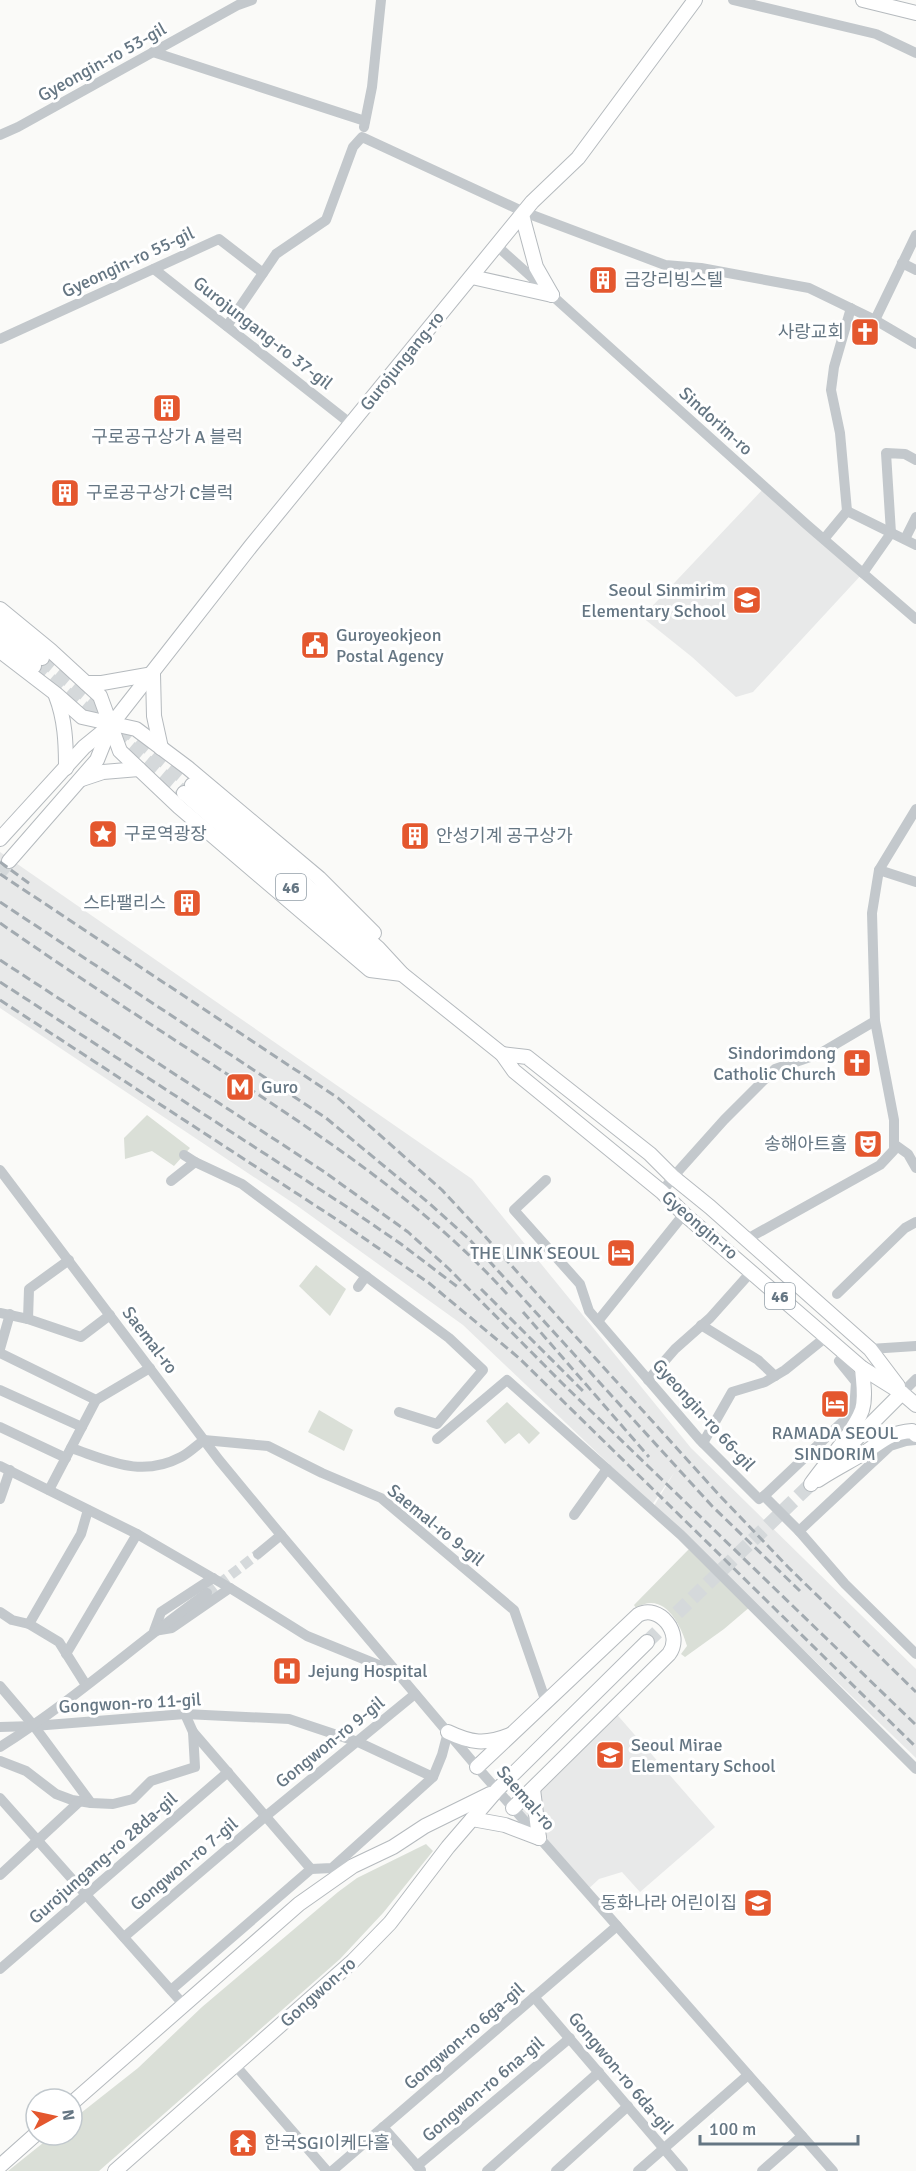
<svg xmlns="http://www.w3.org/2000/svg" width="916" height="2171" font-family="Signika,'Noto Sans KR',sans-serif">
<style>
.built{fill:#e8e9e9}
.green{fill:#dadfd7}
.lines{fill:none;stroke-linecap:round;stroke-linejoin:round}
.minor-tunnel{stroke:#d5d9db;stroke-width:10;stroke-dasharray:10 5;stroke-linecap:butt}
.major-tunnel{stroke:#d5d9db;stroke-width:14;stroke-dasharray:14 7;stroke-linecap:butt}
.major-casing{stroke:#b5babe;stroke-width:16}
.minor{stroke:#c3c8cc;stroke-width:10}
.major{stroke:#fff;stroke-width:14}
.rail{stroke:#a2aab0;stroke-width:3;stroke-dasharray:9 4.5;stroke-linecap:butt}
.labels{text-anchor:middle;stroke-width:6;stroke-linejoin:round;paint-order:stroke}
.shield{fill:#fff;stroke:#939fa8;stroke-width:1.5}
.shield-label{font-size:16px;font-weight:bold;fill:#657683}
.street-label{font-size:18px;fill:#657683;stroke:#fff}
.poi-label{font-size:18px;fill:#657683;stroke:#fff;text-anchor:start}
</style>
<rect width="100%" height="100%" fill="#fafaf8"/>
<!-- built -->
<g class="built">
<polygon points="765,487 863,573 753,692 736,697 692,657 642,617"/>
<polygon points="0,852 472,1179 691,1448 916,1669 916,1758 654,1506 674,1473 652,1505 463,1325 296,1205 0,1008"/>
<polygon points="613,1710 715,1827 640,1892 622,1872 599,1879 586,1891 513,1808"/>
</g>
<!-- green -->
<g class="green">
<polygon points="147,1115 190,1148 174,1166 152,1151 125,1159 124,1138"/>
<polygon points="316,1265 346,1289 330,1316 299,1286"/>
<polygon points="507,1402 540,1433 529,1444 519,1433 505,1444 486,1421"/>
<polygon points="319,1410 353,1430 344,1451 308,1432"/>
<path d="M690 1548 751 1606 724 1629 685 1657 681 1654 687 1646C681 1625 664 1590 636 1608L634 1605Z"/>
<polygon points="426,1844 433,1851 383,1913 340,1959 99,2171 8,2171 53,2135 72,2135 72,2120 138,2068 202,2007 338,1892 357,1878"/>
</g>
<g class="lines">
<!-- minor-tunnel -->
<polyline class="minor-tunnel" points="207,1593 258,1554"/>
<!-- major-tunnel -->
<g class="major-tunnel">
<polyline points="42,658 192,785"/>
<polyline points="34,666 184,793"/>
<polyline points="0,872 9,861"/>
<polyline points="647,1642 811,1484"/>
</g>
<!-- major casing -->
<g class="major-casing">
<g id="major">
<polyline points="863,0 916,13"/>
<polyline points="522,215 536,267 552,295"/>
<polyline points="472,277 552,295"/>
<polyline points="0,609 50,650 100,696 120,751 179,807 370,970 402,974"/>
<polyline points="0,623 42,658"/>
<polyline points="0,638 34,666"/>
<polyline points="0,651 56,694 82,717 136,729 188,768 319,878 374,933"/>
<polyline points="86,683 102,683 153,674 154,716 161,748"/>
<path d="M56 696C65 719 66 743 66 768"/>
<polyline points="82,779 103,772 139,769"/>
<polyline points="192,785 378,948 402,974 502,1054 514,1071 662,1192 684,1214 862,1368 902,1393 916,1405"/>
<polyline points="184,793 369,955 390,967"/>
<polyline points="0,839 84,747 111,725 251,546 532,202 578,158 695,0"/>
<polyline points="9,861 97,760 109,730"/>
<polyline points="502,1054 527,1057 650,1154 673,1177 710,1207 870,1349 898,1386"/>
<polyline points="842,1453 902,1393"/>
<path d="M818 1480C833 1470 849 1462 864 1453 883 1441 888 1433 912 1431L916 1435"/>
<path d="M811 1484C825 1464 854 1432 862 1410 866 1397 863 1382 862 1368"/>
<path d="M448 1732C471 1743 485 1745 510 1735"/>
<path d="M477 1767 638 1615C659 1603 684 1634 669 1654L513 1808"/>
<polyline points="533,1789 539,1838"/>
<polyline points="472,1819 505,1825 539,1838"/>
<polyline points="72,2103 299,1904 353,1866 393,1847 425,1826 490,1794"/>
<polyline points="0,2166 36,2134"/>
<polyline points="115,2171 353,1961 390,1923 448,1847 497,1790 647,1642"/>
</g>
</g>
<!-- minor -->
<g class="minor">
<polyline points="733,0 876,34 916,53"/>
<polyline points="153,52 365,121"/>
<polyline points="364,127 372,87 381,0"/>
<polyline points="0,135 18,127 238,5 252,0"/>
<polyline points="497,246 806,524 916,619"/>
<polyline points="902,263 916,270"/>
<polyline points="154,269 351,424"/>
<polyline points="875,320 916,235"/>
<polyline points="227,326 276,254 326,220 353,147 362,137 524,212 665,265 701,268 809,288 875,320 916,344"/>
<polyline points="0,339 219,239 263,273"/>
<polyline points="847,511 916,545"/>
<polyline points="824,539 847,511 840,433 831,390 834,367 851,308"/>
<polyline points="905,539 916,517"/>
<polyline points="863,573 891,533 886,453 905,454 916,460"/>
<polyline points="879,870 916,882"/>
<polyline points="894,1144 908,1154 916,1168"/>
<polyline points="184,1155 195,1162"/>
<polyline points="0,1170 219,1460 281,1535 477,1767 833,2171"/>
<polyline points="546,1180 514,1210 580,1284 589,1311 700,1440 759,1499 764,1496 799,1531 845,1584 916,1654"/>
<polyline points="171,1181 195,1162 242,1184 449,1338 483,1370 437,1424 399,1412"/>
<polyline points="662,1192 673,1177 724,1120 775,1069 819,1054 875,1021 872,913 879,870 916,809"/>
<polyline points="747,1239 880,1165 894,1150 894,1120 875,1021"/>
<polyline points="358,1287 366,1276"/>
<polyline points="837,1294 905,1228 916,1222"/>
<polyline points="0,1313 28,1319 81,1337 110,1315"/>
<polyline points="28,1319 29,1289 69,1260"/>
<polyline points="598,1321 684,1214"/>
<polyline points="701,1325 758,1360 775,1376"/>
<polyline points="0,1349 10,1314"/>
<polyline points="870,1349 916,1346"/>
<polyline points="0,1353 96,1400"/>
<polyline points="648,1380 675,1349 710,1318 752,1271"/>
<polyline points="0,1390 82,1427"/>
<polyline points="902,1393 916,1379"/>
<polyline points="0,1427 66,1458"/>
<polyline points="437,1439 507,1380 681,1535 916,1769"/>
<polyline points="703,1443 732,1392 765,1382 785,1370 826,1337"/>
<path d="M71 1448C110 1461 141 1478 181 1457 189 1453 197 1445 204 1440L268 1446 322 1473 381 1498 514 1610 546 1702"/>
<polyline points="0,1466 137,1534 230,1588 307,1636 398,1673"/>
<polyline points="49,1490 96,1400 150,1368"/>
<polyline points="764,1496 854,1411 856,1382 839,1361 845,1354"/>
<polyline points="0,1499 10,1470"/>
<polyline points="574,1515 607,1469"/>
<polyline points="799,1531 890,1446 906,1441 916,1440"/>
<polyline points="258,1554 281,1535"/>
<polyline points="213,1578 161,1612 154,1631 172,1628 230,1588"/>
<polyline points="0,1612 12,1620 29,1624 59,1642 86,1685"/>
<polyline points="29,1624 81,1534 88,1510"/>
<polyline points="66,1654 137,1534"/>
<polyline points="0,1686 34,1726 91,1803"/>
<polyline points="185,1714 193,1732 311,1869"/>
<polyline points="0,1727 34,1726 185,1714 289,1719 358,1742 433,1777"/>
<path d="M0 1747C73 1701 137 1643 207 1593"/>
<polyline points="0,1761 26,1771 56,1794 72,1800 91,1803 113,1804 133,1799 151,1781 195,1767 193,1732"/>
<polyline points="0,1798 184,2005"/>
<polyline points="0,1875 80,1801"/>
<polyline points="124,1937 266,1816 415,1694"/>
<polyline points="0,1969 228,1772"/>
<polyline points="171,1990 311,1869 332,1868 433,1777 442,1755 448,1732"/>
<polyline points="534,1997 683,2171"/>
<polyline points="235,2065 327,2171"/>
<polyline points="383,2127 421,2170"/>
<polyline points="417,2166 570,2038"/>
<polyline points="332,2171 617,1926"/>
<polyline points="487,2171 599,2072"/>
<polyline points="556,2171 628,2106"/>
<polyline points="638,2171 748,2075"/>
<polyline points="762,2171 802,2136"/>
</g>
<!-- major -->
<use href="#major" class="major"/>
<!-- rail -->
<g class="rail">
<polyline points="0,862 30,884"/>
<polyline points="0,874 338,1098 442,1190 481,1232 721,1497 788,1567 916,1692"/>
<polyline points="0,902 326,1118 430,1204 470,1240 712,1506 800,1591"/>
<path d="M0 923C76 976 153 1026 230 1076 329 1141 427 1206 507 1294"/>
<polyline points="0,960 323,1171 408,1232 449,1269 562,1383 916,1725"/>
<polyline points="0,982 347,1207 401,1244 459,1288"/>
<polyline points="0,1000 339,1221 429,1283 519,1358 916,1747"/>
<polyline points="481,1289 583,1391"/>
<polyline points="523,1312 649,1457"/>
</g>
</g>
<!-- icons -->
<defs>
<g id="building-square" transform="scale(1.5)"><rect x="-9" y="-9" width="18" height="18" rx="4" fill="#e4572e" stroke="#fff"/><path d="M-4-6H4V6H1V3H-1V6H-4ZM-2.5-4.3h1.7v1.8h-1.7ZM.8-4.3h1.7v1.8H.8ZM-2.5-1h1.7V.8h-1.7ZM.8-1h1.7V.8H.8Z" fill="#fff"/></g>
<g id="church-square" transform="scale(1.5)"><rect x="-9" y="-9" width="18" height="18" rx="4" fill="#e4572e" stroke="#fff"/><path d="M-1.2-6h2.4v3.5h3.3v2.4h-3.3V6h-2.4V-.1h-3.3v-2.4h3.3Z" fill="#fff"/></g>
<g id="school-square" transform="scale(1.5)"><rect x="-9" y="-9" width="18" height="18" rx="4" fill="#e4572e" stroke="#fff"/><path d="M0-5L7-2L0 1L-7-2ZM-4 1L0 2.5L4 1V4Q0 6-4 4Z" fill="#fff"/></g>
<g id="civic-square" transform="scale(1.5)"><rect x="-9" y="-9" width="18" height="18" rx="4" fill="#e4572e" stroke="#fff"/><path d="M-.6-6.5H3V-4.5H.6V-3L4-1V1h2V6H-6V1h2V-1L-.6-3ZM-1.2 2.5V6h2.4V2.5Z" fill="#fff"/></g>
<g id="sight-square" transform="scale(1.5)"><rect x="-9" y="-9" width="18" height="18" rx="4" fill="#e4572e" stroke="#fff"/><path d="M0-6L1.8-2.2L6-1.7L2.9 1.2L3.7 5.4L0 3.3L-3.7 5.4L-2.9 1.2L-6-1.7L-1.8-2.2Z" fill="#fff"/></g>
<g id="metro-square" transform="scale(1.5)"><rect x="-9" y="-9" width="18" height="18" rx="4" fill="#e4572e" stroke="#fff"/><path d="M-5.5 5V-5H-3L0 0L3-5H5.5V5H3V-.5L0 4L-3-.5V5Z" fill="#fff"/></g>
<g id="theatre-square" transform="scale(1.5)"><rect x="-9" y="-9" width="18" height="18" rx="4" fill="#e4572e" stroke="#fff"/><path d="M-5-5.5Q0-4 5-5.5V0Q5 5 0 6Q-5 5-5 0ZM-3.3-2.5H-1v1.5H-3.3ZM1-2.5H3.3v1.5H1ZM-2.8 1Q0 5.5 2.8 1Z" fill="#fff"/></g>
<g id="hotel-square" transform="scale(1.5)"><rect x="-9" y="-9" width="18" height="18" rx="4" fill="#e4572e" stroke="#fff"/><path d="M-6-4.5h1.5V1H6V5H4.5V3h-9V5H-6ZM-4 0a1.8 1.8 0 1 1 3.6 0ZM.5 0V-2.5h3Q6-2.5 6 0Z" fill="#fff"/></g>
<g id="hospital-square" transform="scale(1.5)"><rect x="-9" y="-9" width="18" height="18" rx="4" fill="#e4572e" stroke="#fff"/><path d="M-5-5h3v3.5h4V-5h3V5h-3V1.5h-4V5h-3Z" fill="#fff"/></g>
<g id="temple-square" transform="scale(1.5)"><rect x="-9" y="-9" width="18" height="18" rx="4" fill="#e4572e" stroke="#fff"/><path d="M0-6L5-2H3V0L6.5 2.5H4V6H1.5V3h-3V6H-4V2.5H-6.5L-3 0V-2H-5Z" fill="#fff"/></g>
</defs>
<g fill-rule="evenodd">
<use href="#building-square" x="603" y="280"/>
<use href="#church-square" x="865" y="332"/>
<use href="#building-square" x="167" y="408"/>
<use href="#building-square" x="65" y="493"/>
<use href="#school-square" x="747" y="600"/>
<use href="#civic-square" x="315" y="645"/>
<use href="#sight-square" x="103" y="834"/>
<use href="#building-square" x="415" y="836"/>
<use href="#building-square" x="187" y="903"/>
<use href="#church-square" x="857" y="1063"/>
<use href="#metro-square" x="240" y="1087"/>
<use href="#theatre-square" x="868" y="1144"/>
<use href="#hotel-square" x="621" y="1253"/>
<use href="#hotel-square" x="835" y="1404"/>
<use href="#hospital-square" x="287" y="1671"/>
<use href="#school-square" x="610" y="1755"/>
<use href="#school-square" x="758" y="1903"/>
<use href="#temple-square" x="243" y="2143"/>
</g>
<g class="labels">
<!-- shield labels -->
<g class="shield">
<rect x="276" y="874" width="30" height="26" rx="4.5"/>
<rect x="765" y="1283" width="30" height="26" rx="4.5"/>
</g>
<g class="shield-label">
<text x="291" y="893">46</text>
<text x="780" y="1302">46</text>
</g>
<!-- street labels -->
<g class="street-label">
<text transform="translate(102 62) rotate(-29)" y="6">Gyeongin-ro 53-gil</text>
<text transform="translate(128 262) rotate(-25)" y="6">Gyeongin-ro 55-gil</text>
<text transform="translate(263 333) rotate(38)" y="6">Gurojungang-ro 37-gil</text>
<text transform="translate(402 361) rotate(-51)" y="6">Gurojungang-ro</text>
<text transform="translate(716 421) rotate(42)" y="6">Sindorim-ro</text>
<text transform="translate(700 1225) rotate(41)" y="6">Gyeongin-ro</text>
<text transform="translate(150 1340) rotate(53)" y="6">Saemal-ro</text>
<text transform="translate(704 1415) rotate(48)" y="6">Gyeongin-ro 66-gil</text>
<text transform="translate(436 1525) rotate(39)" y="6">Saemal-ro 9-gil</text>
<text transform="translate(130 1703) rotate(-3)" y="6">Gongwon-ro 11-gil</text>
<text transform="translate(330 1742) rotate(-39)" y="6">Gongwon-ro 9-gil</text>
<text transform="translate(526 1798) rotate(49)" y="6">Saemal-ro</text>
<text transform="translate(103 1858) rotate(-41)" y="6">Gurojungang-ro 28da-gil</text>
<text transform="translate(184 1864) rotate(-40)" y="6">Gongwon-ro 7-gil</text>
<text transform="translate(318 1992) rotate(-42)" y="6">Gongwon-ro</text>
<text transform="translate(464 2036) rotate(-41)" y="6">Gongwon-ro 6ga-gil</text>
<text transform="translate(621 2073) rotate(50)" y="6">Gongwon-ro 6da-gil</text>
<text transform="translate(483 2089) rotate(-40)" y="6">Gongwon-ro 6na-gil</text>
</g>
<!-- poi labels -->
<g class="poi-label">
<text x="624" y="286">금강리빙스텔</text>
<text x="844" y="338" text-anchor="end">사랑교회</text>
<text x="167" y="443" text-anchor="middle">구로공구상가 A 블럭</text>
<text x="86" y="499">구로공구상가 C블럭</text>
<text x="726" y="596" text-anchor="end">Seoul Sinmirim<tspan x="726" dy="21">Elementary School</tspan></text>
<text x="336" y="641">Guroyeokjeon<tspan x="336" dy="21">Postal Agency</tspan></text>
<text x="124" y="840">구로역광장</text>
<text x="436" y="842">안성기계 공구상가</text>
<text x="166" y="909" text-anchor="end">스타팰리스</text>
<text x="836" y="1059" text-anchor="end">Sindorimdong<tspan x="836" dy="21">Catholic Church</tspan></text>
<text x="261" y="1093">Guro</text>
<text x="847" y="1150" text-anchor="end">송해아트홀</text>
<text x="600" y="1259" text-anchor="end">THE LINK SEOUL</text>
<text x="835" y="1439" text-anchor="middle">RAMADA SEOUL<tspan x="835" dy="21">SINDORIM</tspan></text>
<text x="308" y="1677">Jejung Hospital</text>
<text x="631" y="1751">Seoul Mirae<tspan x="631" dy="21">Elementary School</tspan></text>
<text x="737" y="1909" text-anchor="end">동화나라 어린이집</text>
<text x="264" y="2149">한국SGI이케다홀</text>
</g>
</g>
<!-- north arrow -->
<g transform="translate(54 2117) rotate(82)"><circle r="28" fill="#ffffff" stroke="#c1c8cd" stroke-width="1.5"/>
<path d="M0-4.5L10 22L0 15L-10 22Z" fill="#e4572e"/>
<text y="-9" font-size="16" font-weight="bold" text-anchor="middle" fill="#657683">N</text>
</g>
<!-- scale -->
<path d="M700 2135v9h158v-9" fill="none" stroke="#657683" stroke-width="3"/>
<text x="709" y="2135" font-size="18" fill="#657683" stroke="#ffffff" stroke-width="4.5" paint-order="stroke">100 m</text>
</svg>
